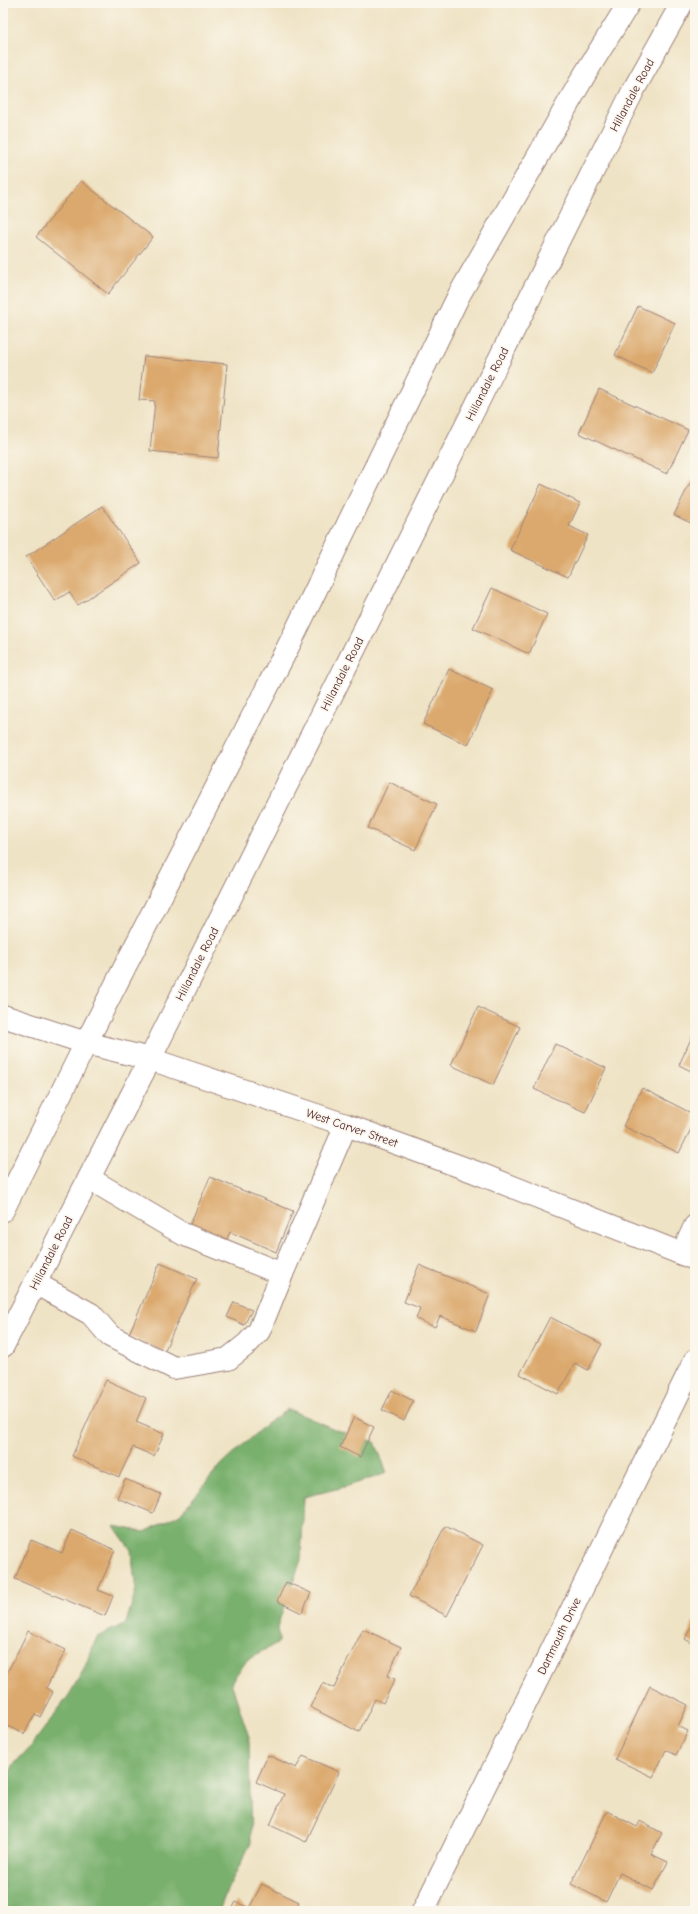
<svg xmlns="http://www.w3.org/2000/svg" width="698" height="1914" font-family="'Comic Neue',sans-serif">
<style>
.forest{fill:#79b06d;stroke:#62684c}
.building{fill:#dba96d}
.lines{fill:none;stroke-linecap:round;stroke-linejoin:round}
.minor-casing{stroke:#9c8178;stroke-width:24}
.major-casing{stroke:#9c8178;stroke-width:24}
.minor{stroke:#fff;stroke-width:22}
.major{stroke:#fff;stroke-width:22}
.labels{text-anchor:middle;stroke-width:3.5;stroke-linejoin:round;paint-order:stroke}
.street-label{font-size:12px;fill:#4a1f2b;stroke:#fbf7ec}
</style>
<rect width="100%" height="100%" fill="#fbf7ec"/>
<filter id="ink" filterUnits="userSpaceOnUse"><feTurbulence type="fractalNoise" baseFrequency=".025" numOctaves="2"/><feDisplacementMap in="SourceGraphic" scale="8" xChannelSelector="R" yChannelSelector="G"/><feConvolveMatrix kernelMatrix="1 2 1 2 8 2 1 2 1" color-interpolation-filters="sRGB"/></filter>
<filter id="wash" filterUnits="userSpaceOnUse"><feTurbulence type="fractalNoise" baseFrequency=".012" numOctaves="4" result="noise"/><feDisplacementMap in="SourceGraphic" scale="16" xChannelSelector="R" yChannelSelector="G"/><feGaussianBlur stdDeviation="0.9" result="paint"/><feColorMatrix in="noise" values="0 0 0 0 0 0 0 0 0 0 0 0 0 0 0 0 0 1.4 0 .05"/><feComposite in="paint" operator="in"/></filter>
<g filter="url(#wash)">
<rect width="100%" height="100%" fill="#efe3c5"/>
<!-- forest -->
<polygon class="forest" points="288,1409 339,1431 375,1442 387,1473 348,1486 304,1497 301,1560 278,1624 279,1642 248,1659 231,1682 249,1737 251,1843 228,1888 219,1911 3,1911 3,1786 14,1764 32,1745 69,1695 84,1669 97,1637 126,1623 136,1590 131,1550 114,1526 145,1532 180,1514 222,1464 266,1424"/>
<g id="blocks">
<!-- building -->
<g class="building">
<polygon points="81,181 153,237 108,294 36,237"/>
<polygon points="638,306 675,323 652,373 615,355"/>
<polygon points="144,356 227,364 218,458 150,451 155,401 139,400"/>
<polygon points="599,389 688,430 667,474 579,433"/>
<polygon points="691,481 695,483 695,525 674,515"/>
<polygon points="541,484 580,503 569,526 588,535 568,577 510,550"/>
<polygon points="102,506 141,563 78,605 69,592 55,601 26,557"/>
<polygon points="492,588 547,614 529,654 473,628"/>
<polygon points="449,669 493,690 468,745 423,724"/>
<polygon points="389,782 437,804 415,850 368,828"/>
<polygon points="478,1007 520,1027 493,1085 451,1065"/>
<polygon points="695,1030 695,1073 679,1065"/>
<polygon points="555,1044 606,1068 585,1112 534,1089"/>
<polygon points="642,1088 695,1115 695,1121 679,1153 623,1126"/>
<polygon points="210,1177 293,1211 276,1252 230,1232 225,1244 188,1229"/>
<polygon points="160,1263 197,1279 164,1352 128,1336"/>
<polygon points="419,1265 490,1294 476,1331 440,1316 435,1327 416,1319 420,1308 404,1302"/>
<polygon points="234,1302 252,1310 244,1325 227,1317"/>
<polygon points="550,1317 602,1344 588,1370 575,1363 558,1394 520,1374"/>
<polygon points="106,1380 146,1398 136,1422 164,1434 154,1456 133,1447 119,1477 72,1456"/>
<polygon points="392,1390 413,1401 404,1421 382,1410"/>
<polygon points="354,1417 374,1427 360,1457 340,1447"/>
<polygon points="125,1479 161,1494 153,1513 117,1498"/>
<polygon points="445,1526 483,1545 447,1616 409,1596"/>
<polygon points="72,1530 115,1550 98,1590 113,1596 105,1616 15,1579 31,1540 62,1553"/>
<polygon points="286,1582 311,1593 302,1613 277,1601"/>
<polygon points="695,1619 695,1645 685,1639"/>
<polygon points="363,1629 401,1647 387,1676 395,1679 383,1703 375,1699 359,1732 310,1707 323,1683 334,1688"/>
<polygon points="28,1631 66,1650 46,1688 53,1692 40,1717 35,1714 24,1734 3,1724 3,1681"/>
<polygon points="650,1686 688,1705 678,1726 688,1731 676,1755 666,1750 653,1777 615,1759"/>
<polygon points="268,1755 296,1768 303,1756 339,1772 306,1842 270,1825 284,1794 256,1782"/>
<polygon points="607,1811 637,1827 640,1821 662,1833 651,1854 668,1862 653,1890 620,1873 606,1902 571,1884"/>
<polygon points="262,1884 299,1902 294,1911 231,1911 236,1902 249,1908"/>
</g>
</g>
</g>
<g filter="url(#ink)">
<use href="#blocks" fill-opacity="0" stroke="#9c8178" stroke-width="1"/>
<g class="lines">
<!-- minor casing -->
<g class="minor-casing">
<g id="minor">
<polyline points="3,1016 86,1043 291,641 459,295 585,74 629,3"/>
<polyline points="150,1059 634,89 682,3"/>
<polyline points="90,1179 183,1234 282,1274 346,1125"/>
<polyline points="682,1254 695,1226"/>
<polyline points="35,1283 91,1314 110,1336 174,1368 228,1359 247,1344 259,1331 282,1274"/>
<polyline points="423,1911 695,1360"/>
</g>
</g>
<!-- major casing -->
<g class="major-casing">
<g id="major">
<polyline points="3,1210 86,1043 150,1059 346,1125 475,1172 695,1259"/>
<polyline points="3,1346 150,1059"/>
</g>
</g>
<!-- minor -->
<use href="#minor" class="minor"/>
<!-- major -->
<use href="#major" class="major"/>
</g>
</g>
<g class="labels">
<!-- street labels -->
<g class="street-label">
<text transform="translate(632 95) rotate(-62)" y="4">Hillandale Road</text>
<text transform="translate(487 384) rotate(-63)" y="4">Hillandale Road</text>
<text transform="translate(342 674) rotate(-63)" y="4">Hillandale Road</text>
<text transform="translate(197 964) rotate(-63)" y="4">Hillandale Road</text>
<text transform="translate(352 1128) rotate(19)" y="4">West Carver Street</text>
<text transform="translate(51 1253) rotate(-63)" y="4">Hillandale Road</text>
<text transform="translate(559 1636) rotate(-64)" y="4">Dartmouth Drive</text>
</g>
</g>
<!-- margin -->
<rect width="698" height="1914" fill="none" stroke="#fbf7ec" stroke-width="16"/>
</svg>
